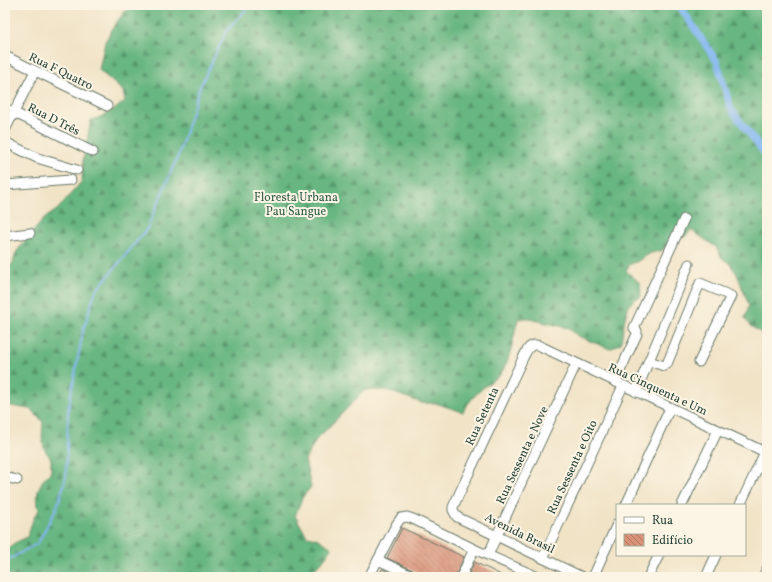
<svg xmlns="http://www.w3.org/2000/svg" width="772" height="582" font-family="Vollkorn,serif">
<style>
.forest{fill:url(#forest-firs);stroke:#437a5a}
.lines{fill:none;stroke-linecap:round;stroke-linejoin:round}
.stream{stroke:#84b7f1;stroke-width:2}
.canal{stroke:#84b7f1;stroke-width:7}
.building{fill:url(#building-back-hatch)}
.minor-casing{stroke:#687767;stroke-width:11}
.minor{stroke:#fff;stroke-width:9}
.labels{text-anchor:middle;stroke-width:4;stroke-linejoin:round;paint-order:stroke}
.street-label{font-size:12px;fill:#1f3d34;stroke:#fcf5e5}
.park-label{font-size:12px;fill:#325b48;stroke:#fcf5e5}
</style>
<defs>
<pattern id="forest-firs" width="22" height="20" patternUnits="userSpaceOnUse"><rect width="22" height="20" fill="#67b681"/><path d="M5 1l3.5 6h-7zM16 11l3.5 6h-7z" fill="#54956a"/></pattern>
<pattern id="building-back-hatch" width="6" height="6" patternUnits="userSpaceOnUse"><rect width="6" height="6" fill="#d99177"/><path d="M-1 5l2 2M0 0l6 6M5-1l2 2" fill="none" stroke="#af7862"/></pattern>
</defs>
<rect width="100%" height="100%" fill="#fcf5e5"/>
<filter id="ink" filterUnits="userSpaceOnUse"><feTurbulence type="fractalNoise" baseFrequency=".025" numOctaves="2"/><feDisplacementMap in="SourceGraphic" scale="8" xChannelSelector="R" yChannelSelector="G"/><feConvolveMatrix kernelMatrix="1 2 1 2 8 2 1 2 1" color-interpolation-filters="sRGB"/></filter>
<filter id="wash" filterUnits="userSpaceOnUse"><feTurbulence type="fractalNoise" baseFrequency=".012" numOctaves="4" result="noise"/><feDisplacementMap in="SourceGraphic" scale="16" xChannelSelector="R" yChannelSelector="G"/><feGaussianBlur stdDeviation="0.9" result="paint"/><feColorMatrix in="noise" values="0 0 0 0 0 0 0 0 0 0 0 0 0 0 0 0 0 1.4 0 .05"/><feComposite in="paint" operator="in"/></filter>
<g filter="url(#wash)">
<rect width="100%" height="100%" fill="#f1e3c6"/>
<!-- forest -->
<path class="forest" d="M130 5H767V337L751 326 745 319 749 305 737 274 730 264 722 258 716 247 691 230 686 236 673 239 663 250 651 253 636 262 629 265 626 271 640 283 641 297C639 298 637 298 635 299 624 306 623 332 621 343L610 349 578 336 568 328 526 318 518 319C513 338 511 359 500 375 497 378 493 380 490 382 479 391 470 399 463 412L435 403H422L386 390H365L316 440 305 460 311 487 302 498 295 516 307 536 317 538 332 548 320 564 306 577H5V552L13 544 27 537 34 517 39 510C35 494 38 483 51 472V459L44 448 42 438 43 422 30 409 10 406 5 399V270L13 263 16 253 23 243 44 219 58 209 82 181 83 161 91 120C104 116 114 111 125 101L123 91 99 70 105 42 115 24Z"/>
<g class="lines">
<!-- stream -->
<polyline class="stream" points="5,559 8,560 38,543 57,507 66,477 68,410 83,331 95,292 147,229 179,153 199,89 226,32 250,5"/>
<!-- canal -->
<polyline class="canal" points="679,5 717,62 731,109 767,157"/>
</g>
<g id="blocks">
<!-- building -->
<g class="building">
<polygon points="402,528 464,557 455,577 425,577 417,572 387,558"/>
<polygon points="474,562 489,569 505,577 468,577"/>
<polygon points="382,569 398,576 398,577 378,577"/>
</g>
</g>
</g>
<g filter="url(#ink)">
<use href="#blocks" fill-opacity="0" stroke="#687767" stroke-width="1"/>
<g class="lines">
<!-- minor casing -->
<g class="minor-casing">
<g id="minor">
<polyline points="5,56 107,106"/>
<polyline points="5,108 93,152"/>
<polyline points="5,130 35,71"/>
<polyline points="5,142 37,158 77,170"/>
<polyline points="5,185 71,180"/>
<polyline points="5,236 30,233"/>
<polyline points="649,361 664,366 667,364 700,283 731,296 699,362"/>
<polyline points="615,382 637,334 637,331 634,328 684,219"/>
<polyline points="636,392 689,264"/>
<polyline points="5,477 17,480"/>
<polyline points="626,505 670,408"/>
<polyline points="682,505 718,430"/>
<polyline points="740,505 765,452"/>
<polyline points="488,555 576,364"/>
<polyline points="543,558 623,386"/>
<polyline points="378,560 414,577"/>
<polyline points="369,577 396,525 401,518 407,517 413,519 474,549 538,577"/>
<polyline points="461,577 474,549"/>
<path d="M582 577 457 517 453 510V507L523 358C527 350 530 342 540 346L767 453"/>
<polyline points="593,577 617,524"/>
<polyline points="648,577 659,555"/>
<polyline points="706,577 716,555"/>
<polyline points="763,577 767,569"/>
</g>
</g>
<!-- minor -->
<use href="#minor" class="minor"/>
</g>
</g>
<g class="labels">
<!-- street labels -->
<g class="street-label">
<text transform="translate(61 71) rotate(26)" y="4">Rua F Quatro</text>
<text transform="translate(54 119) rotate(27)" y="4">Rua D Três</text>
<text transform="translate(658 389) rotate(25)" y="4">Rua Cinquenta e Um</text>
<text transform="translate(482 416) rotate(-65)" y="4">Rua Setenta</text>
<text transform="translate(522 455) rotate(-65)" y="4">Rua Sessenta e Nove</text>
<text transform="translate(572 467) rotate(-65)" y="4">Rua Sessenta e Oito</text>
<text transform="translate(520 533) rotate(26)" y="4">Avenida Brasil</text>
</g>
<!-- park labels -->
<g class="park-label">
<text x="296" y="201">Floresta Urbana<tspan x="296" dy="14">Pau Sangue</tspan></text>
</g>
</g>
<!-- margin -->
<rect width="772" height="582" fill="none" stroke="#fcf5e5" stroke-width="20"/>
<!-- legend -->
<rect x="616" y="504" width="130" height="52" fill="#fcf5e5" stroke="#a4ab9e"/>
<rect x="624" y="517" width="20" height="6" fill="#ffffff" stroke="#a4ab9e"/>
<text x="652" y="524" font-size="12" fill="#1f3d34">Rua</text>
<rect x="624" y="534" width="20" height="12" fill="url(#building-back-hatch)" stroke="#a4ab9e"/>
<text x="652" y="544" font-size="12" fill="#1f3d34">Edifício</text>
</svg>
